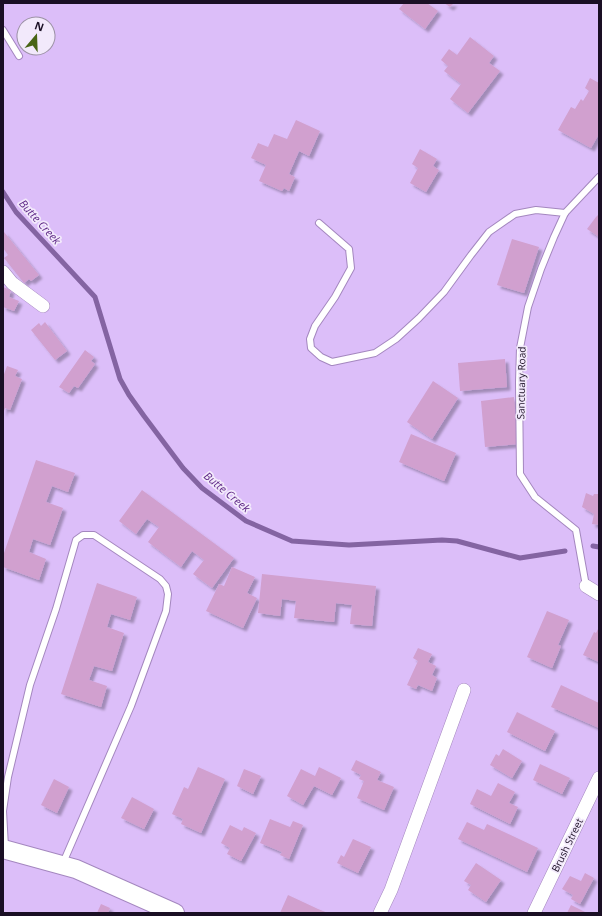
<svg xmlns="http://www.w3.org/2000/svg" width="602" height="916" font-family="'Open Sans',sans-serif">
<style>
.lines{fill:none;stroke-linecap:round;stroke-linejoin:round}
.stream{stroke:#8464a2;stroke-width:5}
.building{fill:#d1a0cf;filter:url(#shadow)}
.lane-casing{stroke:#a487bf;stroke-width:8}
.street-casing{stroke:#a487bf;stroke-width:14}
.secondary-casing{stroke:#a487bf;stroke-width:20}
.lane{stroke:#fff;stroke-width:6}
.street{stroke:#fff;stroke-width:13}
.secondary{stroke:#fff;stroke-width:18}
.labels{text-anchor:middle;stroke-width:3.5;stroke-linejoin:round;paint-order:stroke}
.street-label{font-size:10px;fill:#1a0f24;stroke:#f2e9fb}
.water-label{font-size:11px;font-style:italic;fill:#5f2987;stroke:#f2e9fb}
</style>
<defs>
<filter id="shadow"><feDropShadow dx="3.5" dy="3.5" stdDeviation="1" flood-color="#0004"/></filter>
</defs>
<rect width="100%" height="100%" fill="#dcbef9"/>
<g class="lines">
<!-- stream -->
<g class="stream">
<polyline points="3,192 16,212 95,297 120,379 129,395 144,416 183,468 202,488 246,521 292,541 349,545 442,540 457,541 520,558 565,551"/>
<polyline points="593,546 599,547"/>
</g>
</g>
<!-- building -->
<g class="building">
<polygon points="404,3 427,3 438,11 425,29 399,9"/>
<polygon points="444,3 454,3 450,7"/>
<polygon points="470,37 494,56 489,63 500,71 468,113 450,99 461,84 444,71 448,66 441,60 449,49 457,55"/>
<polygon points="590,78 599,83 599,134 591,148 558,130 571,107 575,109 581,99 583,101 589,91 585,88"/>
<polygon points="296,120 320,131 309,156 299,151 289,174 295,177 289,191 284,188 282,191 259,181 266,165 251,158 258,143 268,147 274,134 287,139"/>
<polygon points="420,149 437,159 433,166 439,170 426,192 410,183 418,168 412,164"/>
<polygon points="599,214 599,237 587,229 596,217"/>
<polygon points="4,232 39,275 31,281 29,279 24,283 4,258 8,255 3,248 3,233"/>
<polygon points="512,239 539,247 524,293 497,285"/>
<polygon points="3,287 11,290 9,297 19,301 14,311 3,307"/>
<polygon points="45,322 67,351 55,360 31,330 39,323 41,326"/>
<polygon points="85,350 94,357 91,361 95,364 78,388 74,386 69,393 59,387"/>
<polygon points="505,359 507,387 460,391 458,363"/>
<polygon points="7,366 18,370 15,376 22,379 10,410 5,408 3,414 3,377"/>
<polygon points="433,381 458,398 432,439 407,422"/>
<polygon points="514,397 518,444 485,447 481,401"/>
<polygon points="411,434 456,453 444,481 399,462"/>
<polygon points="36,460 75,473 68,492 52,486 46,502 63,508 50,545 33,539 29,552 46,559 39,580 3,567 3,556"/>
<polygon points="142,490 234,558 212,588 193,574 204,560 192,551 181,567 148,542 159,527 147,519 136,534 119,521"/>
<polygon points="586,493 593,496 594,494 599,494 599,525 592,524 594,514 582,507"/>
<polygon points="232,567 255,577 247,593 257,598 243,628 206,611 219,584 224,586"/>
<polygon points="262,574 376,586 372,626 350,624 352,605 336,603 334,622 294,618 296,601 282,599 280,616 258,613"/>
<polygon points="97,583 137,597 130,620 111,614 107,627 124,633 112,671 94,666 89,680 107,686 101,707 61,694"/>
<polygon points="547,611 569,620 558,645 561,646 552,668 527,657"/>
<polygon points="599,627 599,662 583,655 594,632 596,633"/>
<polygon points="418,648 432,654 428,662 436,666 432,675 437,678 432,691 418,685 416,689 407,685 418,661 413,658"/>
<polygon points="561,685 599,703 599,728 551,707"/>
<polygon points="517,712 555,731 545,751 507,732"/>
<polygon points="503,749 522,761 512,778 490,765 496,754 499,756"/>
<polygon points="356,760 381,772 377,780 394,787 384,810 357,798 364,781 359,779 361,775 351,770"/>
<polygon points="540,764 570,778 562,794 533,780"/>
<polygon points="198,767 225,779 201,833 181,824 183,819 172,814 184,787 188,789"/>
<polygon points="319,767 341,778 332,795 314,786 303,805 287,796 301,769 315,776"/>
<polygon points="244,769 261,776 253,794 237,786"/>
<polygon points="54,779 69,787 57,813 41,805"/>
<polygon points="498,783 515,792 509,803 518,807 510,824 470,804 477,789 491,796"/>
<polygon points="132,797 154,809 144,829 121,818"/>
<polygon points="270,819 290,827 293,821 303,825 289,859 280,855 282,852 260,843"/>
<polygon points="467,822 484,830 487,824 538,848 527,872 458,839"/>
<polygon points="230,825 242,831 244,827 256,833 241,861 227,854 230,848 221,843"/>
<polygon points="353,839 371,847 358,873 337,863 341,855 344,857"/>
<polygon points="476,863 501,880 486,902 468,890 471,885 464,881"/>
<polygon points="585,873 594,878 580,904 571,899 573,895 562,889 570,876 581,881"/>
<polygon points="288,895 318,909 328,913 280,913"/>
<polygon points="101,904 110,908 108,913 97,913"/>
<polygon points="571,905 587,913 567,913"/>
</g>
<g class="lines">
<!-- lane casing -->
<g class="lane-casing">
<g id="lane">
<polyline points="3,30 19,56"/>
<polyline points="319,223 349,249 351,268 335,297 315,326 310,339 311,348 321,357 332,362 375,353 396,339 419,318 444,292 471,255 489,232 515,214 536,210 565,213"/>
<polyline points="586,586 576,530 535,497 520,474 519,382 520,348 528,307 541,269 554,237 565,213 599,177"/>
<polyline points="5,847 3,811 8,777 30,685 56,609 76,540 83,535 94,535 160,579 166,586 168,594 166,611 131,706 63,863"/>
</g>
</g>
<!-- street casing -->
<g class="street-casing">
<g id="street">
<polyline points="3,272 12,283 43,306"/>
<polyline points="586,586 599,594"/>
<polyline points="380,913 391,890 464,690"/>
<polyline points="534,913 599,778"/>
</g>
</g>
<!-- secondary casing -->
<g class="secondary-casing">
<polyline id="secondary" points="3,849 76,869 175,913"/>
</g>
<!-- lane -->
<use href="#lane" class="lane"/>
<!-- street -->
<use href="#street" class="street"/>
<!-- secondary -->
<use href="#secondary" class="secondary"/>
</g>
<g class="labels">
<!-- street labels -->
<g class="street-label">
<text transform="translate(521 383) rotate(-89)" y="4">Sanctuary Road</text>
<text transform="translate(567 845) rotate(-64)" y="4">Brush Street</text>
</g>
<!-- water labels -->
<g class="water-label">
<text transform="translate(40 222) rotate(48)" y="4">Butte Creek</text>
<text transform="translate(227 492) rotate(40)" y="4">Butte Creek</text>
</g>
</g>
<!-- border -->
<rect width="602" height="916" fill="none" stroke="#1a0f24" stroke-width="8"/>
<!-- north arrow -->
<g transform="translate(36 36) rotate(19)"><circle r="19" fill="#f2e9fb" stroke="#9c92a5"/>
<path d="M0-3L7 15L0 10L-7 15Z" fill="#486415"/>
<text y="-6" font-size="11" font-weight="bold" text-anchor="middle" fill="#1a0f24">N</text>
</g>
</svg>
